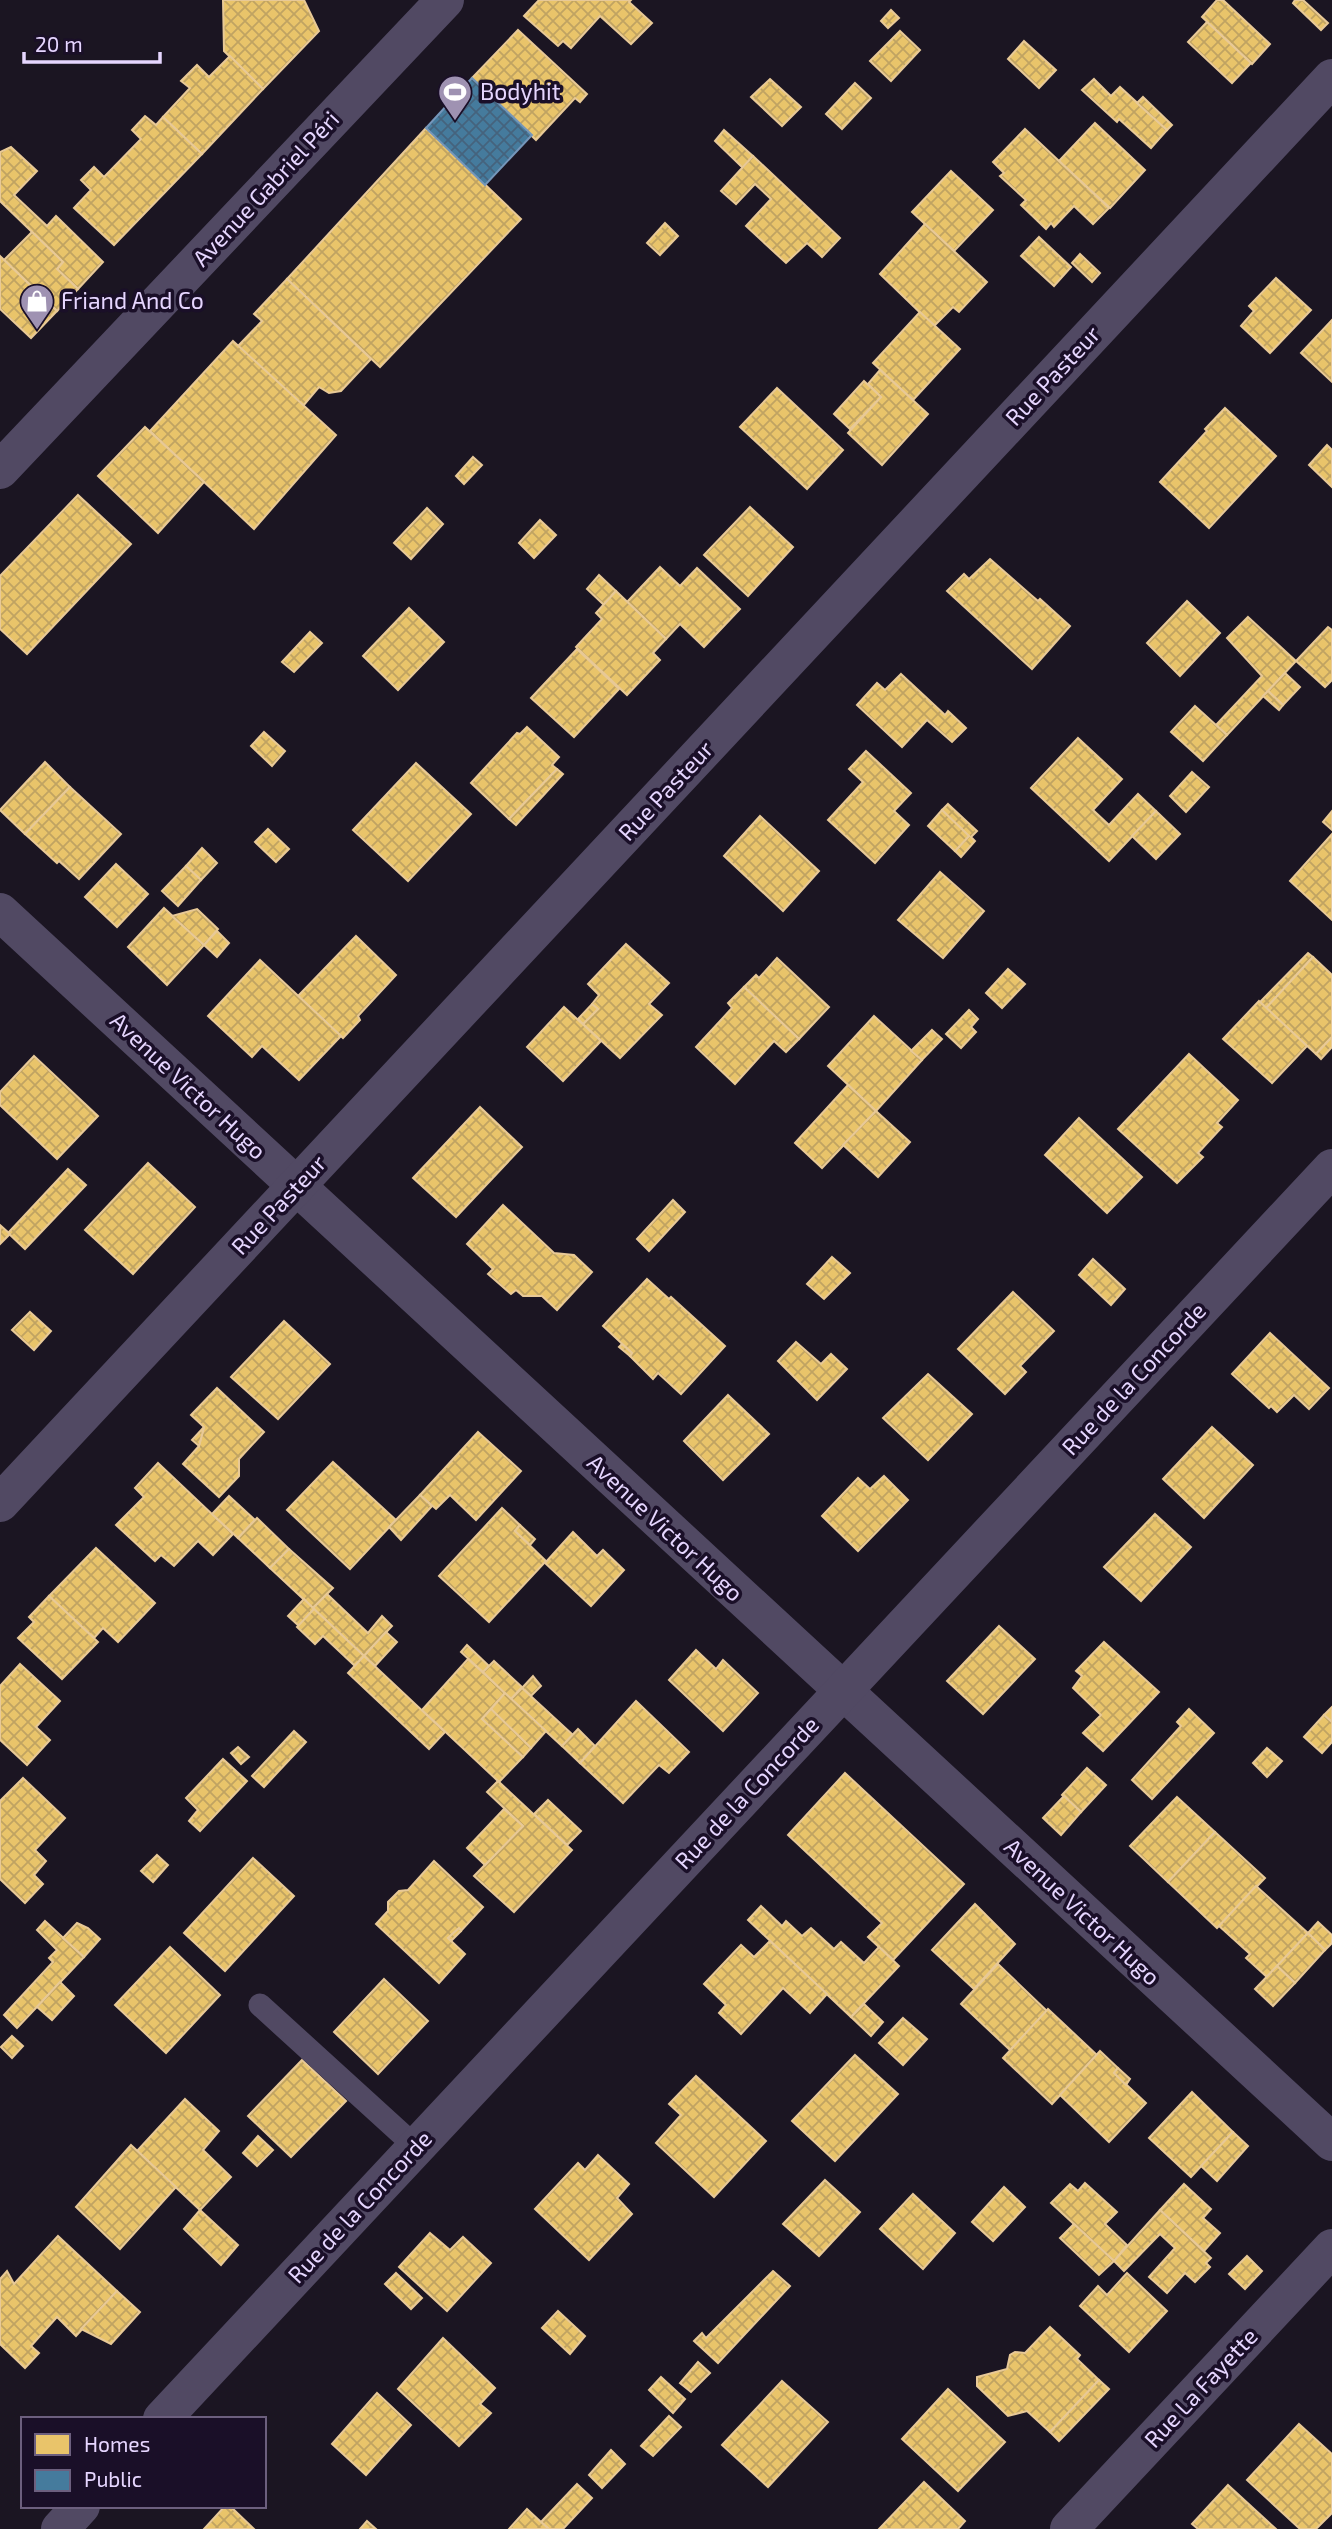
<svg xmlns="http://www.w3.org/2000/svg" width="1332" height="2529" font-family="'Exo 2',sans-serif">
<style>
.homes{fill:url(#homes-cross-hatch);stroke:#e8c997;stroke-width:2}
.public{fill:url(#public-cross-hatch);stroke:#7596ba;stroke-width:2}
.lines{fill:none;stroke-linecap:round;stroke-linejoin:round}
.service{stroke:#514963;stroke-width:23}
.minor{stroke:#514963;stroke-width:38}
.tertiary{stroke:#514963;stroke-width:38}
.labels{text-anchor:middle;stroke-width:7;stroke-linejoin:round;paint-order:stroke}
.poi-label{font-size:23px;fill:#e6d6ff;stroke:#1a0f28;text-anchor:start}
.street-label{font-size:23px;fill:#e6d6ff;stroke:#1a0f28}
</style>
<defs>
<pattern id="homes-cross-hatch" width="8" height="8" patternUnits="userSpaceOnUse" patternTransform="scale(1.75)"><rect width="8" height="8" fill="#e9c46a"/><path d="M0 0l8 8M0 8l8-8" fill="none" stroke="#c0a362"/></pattern>
<pattern id="public-cross-hatch" width="8" height="8" patternUnits="userSpaceOnUse" patternTransform="scale(1.75)"><rect width="8" height="8" fill="#457b9d"/><path d="M0 0l8 8M0 8l8-8" fill="none" stroke="#45637d"/></pattern>
</defs>
<rect width="100%" height="100%" fill="#1b1522"/>
<!-- homes -->
<g class="homes">
<polygon points="223,0 304,0 319,31 263,89 224,51"/>
<polygon points="539,0 631,0 629,2 652,23 631,44 600,16 571,48 563,41 558,46 524,16"/>
<polygon points="1217,0 1223,0 1270,44 1252,64 1202,17"/>
<polygon points="1295,0 1303,0 1328,23 1321,30 1293,3"/>
<polygon points="891,10 899,18 888,28 881,21"/>
<polygon points="1207,22 1251,63 1232,83 1188,42"/>
<polygon points="518,30 587,94 580,102 575,98 536,140 472,78"/>
<polygon points="900,31 920,50 891,81 870,61"/>
<polygon points="1024,41 1056,70 1039,88 1008,59"/>
<polygon points="230,56 263,89 202,154 163,117 190,88 181,81 197,65 209,77"/>
<polygon points="770,79 801,107 782,126 751,97"/>
<polygon points="1094,79 1111,96 1120,87 1167,130 1151,148 1119,119 1117,122 1082,90"/>
<polygon points="855,83 871,98 842,129 826,114"/>
<polygon points="1143,97 1172,125 1167,130 1137,103"/>
<polygon points="145,116 156,125 163,117 202,154 114,245 74,208 91,190 81,180 94,167 104,177 141,139 132,130"/>
<polygon points="1095,123 1145,170 1110,208 1059,161"/>
<polygon points="426,128 521,219 380,367 287,279"/>
<polygon points="1025,129 1109,208 1093,224 1074,206 1054,227 1051,223 1046,229 1021,205 1026,200 1000,176 1004,173 993,162"/>
<polygon points="724,130 753,156 743,168 715,141"/>
<polygon points="11,147 37,171 14,195 47,226 56,216 103,262 78,289 57,269 63,262 0,201 0,152"/>
<polygon points="753,156 840,238 822,257 807,243 786,263 746,226 771,199 755,184 736,204 721,191"/>
<polygon points="951,171 993,210 954,251 912,212"/>
<polygon points="665,223 678,236 660,255 647,243"/>
<polygon points="925,224 987,282 959,312 953,307 934,326 880,274"/>
<polygon points="32,232 63,262 57,269 78,289 57,311 4,260"/>
<polygon points="1039,237 1071,267 1054,286 1021,256"/>
<polygon points="1080,254 1100,273 1092,282 1072,263"/>
<polygon points="0,256 57,311 31,338 0,309"/>
<polygon points="1276,278 1311,310 1270,353 1241,326 1254,311 1249,306"/>
<polygon points="287,279 371,359 341,391 329,393 319,387 303,406 238,346 262,321 254,314"/>
<polygon points="920,312 960,349 913,400 873,363"/>
<polygon points="1332,320 1332,382 1301,353"/>
<polygon points="233,341 336,435 254,529 150,431"/>
<polygon points="880,370 928,414 882,465 848,433 881,397 868,384"/>
<polygon points="864,381 881,397 850,429 834,414"/>
<polygon points="777,388 843,450 807,489 740,427"/>
<polygon points="1225,408 1276,456 1209,528 1160,482 1207,431 1205,429"/>
<polygon points="145,427 204,482 158,533 98,476"/>
<polygon points="1327,445 1332,450 1332,487 1309,465"/>
<polygon points="473,457 482,465 464,484 456,476"/>
<polygon points="78,495 131,544 27,654 0,629 0,576"/>
<polygon points="750,507 793,547 748,596 704,555"/>
<polygon points="427,508 443,524 411,559 394,543"/>
<polygon points="540,520 556,535 534,558 519,543"/>
<polygon points="990,559 1031,595 1038,601 1040,599 1070,626 1032,669 947,591 964,574 969,579"/>
<polygon points="660,567 680,586 697,568 740,609 704,647 680,624 666,639 627,602"/>
<polygon points="599,575 616,591 604,605 587,589"/>
<polygon points="616,591 666,639 653,653 660,660 627,695 576,647 602,619 596,613"/>
<polygon points="1187,601 1220,633 1180,676 1147,643"/>
<polygon points="409,608 444,642 398,690 363,656"/>
<polygon points="1248,617 1296,661 1227,735 1216,725 1262,676 1227,638"/>
<polygon points="1328,627 1332,630 1332,680 1325,687 1296,661"/>
<polygon points="310,632 322,643 294,672 282,662"/>
<polygon points="577,649 619,689 574,737 531,698"/>
<polygon points="1285,673 1300,687 1283,705 1268,691"/>
<polygon points="901,674 945,715 948,711 966,728 952,742 927,720 902,747 857,705 877,683 885,690"/>
<polygon points="1268,691 1283,705 1279,710 1263,696"/>
<polygon points="1195,706 1227,735 1203,761 1171,732"/>
<polygon points="527,727 559,757 552,765 557,769 509,819 471,783 517,733 520,734"/>
<polygon points="264,732 285,751 272,766 251,746"/>
<polygon points="1078,738 1122,779 1093,810 1109,825 1138,794 1156,811 1109,861 1031,788"/>
<polygon points="866,751 911,793 894,811 909,825 875,863 828,820 863,782 849,769"/>
<polygon points="45,762 70,787 25,834 0,810"/>
<polygon points="416,763 471,814 408,881 353,830"/>
<polygon points="557,769 563,774 516,825 509,819"/>
<polygon points="1192,772 1209,787 1186,812 1170,796"/>
<polygon points="70,787 121,834 79,879 59,861 57,863 25,834"/>
<polygon points="948,804 977,831 971,837 975,841 961,857 955,851 969,836 942,810"/>
<polygon points="942,810 969,836 955,851 928,826"/>
<polygon points="1156,811 1180,834 1156,859 1132,836"/>
<polygon points="1332,811 1332,830 1323,822"/>
<polygon points="760,816 819,871 783,911 724,856"/>
<polygon points="268,829 289,849 276,862 255,842"/>
<polygon points="1332,834 1332,920 1290,881"/>
<polygon points="202,848 217,863 201,880 186,866"/>
<polygon points="116,864 148,894 117,927 85,897"/>
<polygon points="186,866 201,880 178,906 162,891"/>
<polygon points="940,872 984,911 943,958 898,920"/>
<polygon points="164,908 204,945 167,985 128,947"/>
<polygon points="197,909 218,929 204,945 172,916"/>
<polygon points="217,931 229,943 217,957 204,945"/>
<polygon points="356,936 396,975 358,1016 360,1020 343,1038 298,996"/>
<polygon points="626,944 669,983 649,1004 662,1015 620,1058 583,1024 598,1009 592,1004 599,995 588,984"/>
<polygon points="1308,953 1313,957 1266,1008 1260,1002"/>
<polygon points="1313,957 1332,975 1332,1037 1316,1054 1266,1008"/>
<polygon points="777,958 829,1007 799,1039 744,987 756,975 759,978"/>
<polygon points="260,960 341,1036 299,1080 262,1046 252,1057 208,1016"/>
<polygon points="1008,969 1025,984 1002,1008 986,993"/>
<polygon points="744,987 799,1039 786,1052 774,1041 735,1084 696,1047 732,1008 728,1003"/>
<polygon points="1259,1001 1307,1046 1272,1083 1223,1039"/>
<polygon points="592,1004 598,1009 583,1024 578,1019"/>
<polygon points="564,1007 601,1041 563,1081 527,1047"/>
<polygon points="969,1010 978,1019 971,1027 976,1032 961,1048 946,1034"/>
<polygon points="874,1016 922,1060 876,1111 828,1066"/>
<polygon points="932,1030 942,1039 922,1060 911,1051"/>
<polygon points="1332,1037 1332,1047 1321,1059 1316,1054"/>
<polygon points="1189,1054 1238,1100 1217,1123 1222,1127 1198,1153 1203,1157 1177,1183 1118,1129"/>
<polygon points="34,1056 98,1116 57,1159 0,1105 0,1092"/>
<polygon points="848,1085 876,1111 822,1168 795,1143"/>
<polygon points="480,1107 522,1147 456,1217 413,1178"/>
<polygon points="876,1111 910,1142 878,1177 843,1145"/>
<polygon points="1079,1118 1142,1177 1107,1213 1045,1155"/>
<polygon points="148,1163 195,1207 133,1274 85,1230"/>
<polygon points="68,1169 86,1185 25,1249 8,1233"/>
<polygon points="673,1200 685,1212 649,1251 637,1239"/>
<polygon points="503,1205 554,1253 574,1255 592,1272 557,1310 542,1296 523,1296 516,1290 511,1294 488,1274 493,1269 467,1244"/>
<polygon points="0,1225 10,1234 0,1244"/>
<polygon points="832,1257 850,1273 824,1299 807,1284"/>
<polygon points="1093,1259 1125,1289 1111,1305 1079,1275"/>
<polygon points="647,1279 669,1299 671,1297 725,1346 681,1394 658,1373 653,1379 630,1356 632,1353 603,1326"/>
<polygon points="1013,1292 1054,1331 1020,1366 1026,1372 1005,1394 958,1349"/>
<polygon points="30,1312 51,1331 34,1350 12,1330"/>
<polygon points="284,1321 330,1364 278,1419 231,1377"/>
<polygon points="1270,1333 1329,1388 1309,1409 1294,1395 1277,1412 1271,1406 1269,1408 1232,1374"/>
<polygon points="796,1342 821,1364 831,1354 847,1369 817,1400 778,1361"/>
<polygon points="622,1344 632,1353 630,1356 619,1347"/>
<polygon points="928,1374 972,1414 928,1460 883,1418"/>
<polygon points="217,1388 264,1432 239,1459 239,1476 219,1497 183,1464 199,1446 204,1427 191,1415"/>
<polygon points="728,1395 769,1434 723,1480 684,1441"/>
<polygon points="204,1427 199,1446 192,1440"/>
<polygon points="1212,1427 1253,1465 1204,1518 1163,1479"/>
<polygon points="478,1432 521,1471 476,1520 450,1495 436,1509 420,1495"/>
<polygon points="333,1462 396,1520 350,1569 287,1510"/>
<polygon points="158,1463 233,1534 213,1555 198,1541 174,1566 161,1555 155,1561 116,1525 144,1497 135,1488"/>
<polygon points="884,1476 908,1500 858,1551 822,1516 858,1478 870,1489"/>
<polygon points="420,1495 432,1506 401,1540 389,1527"/>
<polygon points="229,1496 255,1520 238,1538 212,1514"/>
<polygon points="502,1508 520,1525 515,1531 546,1561 489,1622 439,1576"/>
<polygon points="1155,1514 1191,1547 1141,1601 1104,1567"/>
<polygon points="257,1518 289,1549 270,1568 238,1538"/>
<polygon points="520,1525 535,1539 530,1545 515,1531"/>
<polygon points="573,1532 597,1556 603,1550 624,1570 591,1606 545,1563"/>
<polygon points="96,1548 155,1603 118,1642 103,1628 94,1638 49,1596"/>
<polygon points="289,1549 333,1588 313,1608 270,1568"/>
<polygon points="327,1594 368,1633 382,1616 392,1626 364,1656 313,1608"/>
<polygon points="49,1596 98,1642 62,1679 18,1638 34,1622 29,1617"/>
<polygon points="304,1599 314,1609 299,1626 288,1616"/>
<polygon points="314,1609 364,1656 355,1666 323,1636 315,1644 297,1627"/>
<polygon points="999,1626 1035,1659 983,1714 947,1681"/>
<polygon points="386,1632 397,1642 375,1666 364,1656"/>
<polygon points="1104,1642 1159,1692 1103,1751 1083,1733 1101,1715 1073,1688 1082,1676 1076,1671"/>
<polygon points="467,1645 489,1666 483,1672 461,1652"/>
<polygon points="696,1650 716,1669 723,1660 758,1693 723,1731 669,1680"/>
<polygon points="364,1656 445,1732 429,1749 348,1673"/>
<polygon points="468,1659 505,1693 482,1719 523,1757 499,1782 422,1710"/>
<polygon points="494,1661 522,1687 511,1699 483,1672"/>
<polygon points="20,1664 60,1701 36,1727 50,1740 27,1765 0,1740 0,1686"/>
<polygon points="533,1676 541,1686 531,1696 522,1688"/>
<polygon points="522,1688 573,1735 562,1746 511,1699"/>
<polygon points="505,1693 546,1731 531,1748 491,1709"/>
<polygon points="636,1701 689,1752 669,1773 659,1765 623,1803 580,1763"/>
<polygon points="1332,1707 1332,1722 1324,1715"/>
<polygon points="491,1709 531,1748 523,1757 482,1719"/>
<polygon points="1189,1709 1214,1733 1152,1799 1132,1780 1181,1726 1177,1722"/>
<polygon points="1324,1715 1332,1722 1332,1742 1322,1753 1304,1737"/>
<polygon points="578,1729 595,1746 580,1763 562,1746"/>
<polygon points="294,1731 306,1742 264,1787 252,1776"/>
<polygon points="238,1747 249,1757 241,1764 231,1753"/>
<polygon points="1267,1748 1282,1761 1267,1777 1253,1763"/>
<polygon points="223,1759 247,1781 200,1831 189,1821 198,1810 186,1798"/>
<polygon points="1087,1768 1106,1785 1081,1812 1062,1795"/>
<polygon points="845,1773 964,1884 893,1960 868,1937 882,1923 788,1835"/>
<polygon points="23,1778 65,1818 35,1850 46,1861 34,1875 43,1884 25,1903 0,1879 0,1801"/>
<polygon points="498,1781 572,1850 514,1912 474,1876 523,1826 487,1792"/>
<polygon points="1064,1796 1081,1812 1061,1835 1043,1818"/>
<polygon points="1177,1797 1215,1832 1168,1882 1130,1846"/>
<polygon points="548,1800 581,1831 567,1845 534,1814"/>
<polygon points="504,1809 523,1826 485,1865 467,1848"/>
<polygon points="1215,1832 1265,1878 1217,1928 1168,1882"/>
<polygon points="157,1855 168,1865 153,1882 141,1871"/>
<polygon points="253,1858 294,1896 225,1971 184,1933"/>
<polygon points="434,1861 483,1907 461,1931 459,1928 448,1938 465,1954 439,1983 376,1924 388,1911 388,1902 399,1891 408,1890"/>
<polygon points="1256,1886 1308,1933 1267,1977 1246,1958 1250,1954 1219,1926"/>
<polygon points="975,1904 1015,1944 974,1989 932,1950"/>
<polygon points="761,1906 782,1926 786,1921 802,1936 811,1928 834,1949 841,1942 864,1963 879,1947 899,1966 851,2017 748,1920"/>
<polygon points="45,1921 84,1957 17,2028 4,2015 53,1962 49,1958 57,1950 37,1930"/>
<polygon points="1318,1922 1332,1935 1332,1943 1325,1950 1308,1933"/>
<polygon points="77,1923 88,1928 100,1939 84,1957 63,1938"/>
<polygon points="459,1928 461,1931 451,1941 448,1938"/>
<polygon points="1308,1933 1325,1950 1295,1983 1277,1966"/>
<polygon points="770,1941 827,1994 810,2013 783,1988 741,2034 719,2013 726,2005 704,1984 741,1945 754,1957"/>
<polygon points="170,1947 220,1995 166,2053 115,2005"/>
<polygon points="998,1964 1047,2011 1010,2050 961,2004"/>
<polygon points="1277,1966 1295,1983 1273,2006 1255,1989"/>
<polygon points="384,1979 428,2021 378,2074 334,2032"/>
<polygon points="60,1982 74,1996 52,2020 37,2007"/>
<polygon points="864,2004 883,2022 871,2036 851,2017"/>
<polygon points="1048,2009 1097,2055 1052,2104 1003,2058"/>
<polygon points="903,2018 927,2039 903,2065 879,2043"/>
<polygon points="12,2036 23,2046 12,2058 1,2047"/>
<polygon points="1100,2051 1118,2068 1114,2073 1146,2103 1109,2142 1060,2095"/>
<polygon points="855,2055 898,2094 835,2161 792,2121"/>
<polygon points="302,2060 346,2101 291,2157 248,2116"/>
<polygon points="1118,2068 1130,2079 1126,2085 1114,2073"/>
<polygon points="696,2076 766,2141 714,2197 656,2143 681,2115 669,2104"/>
<polygon points="1192,2092 1233,2132 1191,2177 1149,2138"/>
<polygon points="185,2099 219,2131 203,2150 231,2177 200,2210 137,2151"/>
<polygon points="1233,2132 1248,2146 1217,2181 1201,2166"/>
<polygon points="258,2136 273,2150 257,2166 243,2153"/>
<polygon points="131,2145 176,2187 120,2249 76,2207"/>
<polygon points="598,2155 629,2184 617,2198 632,2214 589,2260 535,2209 578,2163 585,2170"/>
<polygon points="825,2180 860,2212 819,2256 783,2224"/>
<polygon points="1085,2183 1117,2212 1105,2224 1127,2245 1114,2261 1051,2203 1070,2184 1078,2191"/>
<polygon points="1184,2184 1211,2209 1203,2218 1220,2233 1204,2251 1160,2210"/>
<polygon points="1004,2187 1025,2207 993,2241 972,2222"/>
<polygon points="913,2194 955,2233 923,2269 880,2229"/>
<polygon points="200,2210 238,2245 221,2265 184,2229"/>
<polygon points="1160,2210 1211,2258 1206,2263 1210,2267 1195,2282 1185,2273 1167,2293 1149,2277 1175,2248 1160,2234 1124,2271 1114,2261"/>
<polygon points="1074,2224 1114,2261 1099,2275 1060,2238"/>
<polygon points="430,2233 450,2250 463,2237 491,2263 447,2311 399,2267"/>
<polygon points="58,2236 117,2291 76,2336 57,2317 31,2346 39,2353 25,2368 0,2344 0,2279 7,2271 14,2284"/>
<polygon points="1247,2256 1262,2271 1245,2289 1229,2274"/>
<polygon points="773,2271 790,2286 718,2363 694,2341 702,2333 706,2338"/>
<polygon points="396,2273 422,2298 411,2309 385,2284"/>
<polygon points="1127,2273 1167,2311 1129,2352 1080,2306 1098,2286 1107,2295"/>
<polygon points="117,2291 140,2312 111,2344 81,2329"/>
<polygon points="558,2311 585,2336 570,2354 542,2328"/>
<polygon points="1050,2327 1080,2355 1077,2359 1099,2380 1050,2432 1027,2411 1008,2416 977,2386 977,2377 1007,2369 1010,2355 1015,2352 1025,2353"/>
<polygon points="443,2338 495,2388 480,2404 491,2413 459,2446 398,2389"/>
<polygon points="698,2362 710,2373 691,2392 680,2383"/>
<polygon points="661,2377 685,2399 673,2413 649,2390"/>
<polygon points="1099,2380 1109,2389 1059,2441 1050,2432"/>
<polygon points="782,2381 828,2422 768,2487 722,2445"/>
<polygon points="948,2389 1005,2442 958,2491 902,2439"/>
<polygon points="377,2393 411,2425 366,2475 332,2444"/>
<polygon points="669,2416 681,2427 653,2456 641,2446"/>
<polygon points="1299,2424 1332,2454 1332,2513 1316,2529 1300,2529 1247,2480"/>
<polygon points="611,2450 625,2464 602,2488 589,2475"/>
<polygon points="924,2482 965,2521 958,2529 879,2529"/>
<polygon points="577,2484 592,2498 563,2529 549,2529 541,2522"/>
<polygon points="1228,2485 1276,2529 1198,2529 1192,2524"/>
<polygon points="225,2506 230,2506 254,2529 204,2529"/>
<polygon points="527,2509 541,2522 549,2529 509,2529"/>
<polygon points="367,2521 376,2529 360,2529"/>
</g>
<!-- public -->
<polygon class="public" points="472,78 532,135 485,185 426,128"/>
<g class="lines">
<!-- service -->
<polyline class="service" points="260,2005 416,2147"/>
<!-- minor -->
<g class="minor">
<polyline points="0,912 1332,2142"/>
<polyline points="0,1503 1332,78"/>
<polyline points="162,2419 1332,1168"/>
<polyline points="60,2529 81,2506"/>
<polyline points="1069,2529 1332,2248"/>
</g>
<!-- tertiary -->
<polyline class="tertiary" points="0,470 445,0"/>
</g>
<!-- icons -->
<defs>
<g id="stadium-pin" transform="scale(1.75)"><path d="M0 17L-7.5 6A9.5 9.5 0 1 1 7.5 6Z" fill="#9f92b2" stroke="#1a0f28"/><path d="M0-5a6.5 5 0 1 0 0 10a6.5 5 0 1 0 0-10ZM-3.5-1.8h7v3.6h-7Z" fill="#fff"/></g>
<g id="shop-pin" transform="scale(1.75)"><path d="M0 17L-7.5 6A9.5 9.5 0 1 1 7.5 6Z" fill="#9f92b2" stroke="#1a0f28"/><path d="M-5-2.5h2.3a2.7 3.5 0 0 1 5.4 0H5L5.5 6h-11ZM-1.5-2.5h3a1.5 2.3 0 0 0-3 0Z" fill="#fff"/></g>
</defs>
<g fill-rule="evenodd">
<use href="#stadium-pin" x="455" y="92"/>
<use href="#shop-pin" x="37" y="301"/>
</g>
<g class="labels">
<!-- poi labels -->
<g class="poi-label">
<text x="480" y="100">Bodyhit</text>
<text x="61" y="309">Friand And Co</text>
</g>
<!-- street labels -->
<g class="street-label">
<text transform="translate(266 189) rotate(-47)" y="8">Avenue Gabriel Péri</text>
<text transform="translate(1053 376) rotate(-47)" y="8">Rue Pasteur</text>
<text transform="translate(666 791) rotate(-47)" y="8">Rue Pasteur</text>
<text transform="translate(188 1086) rotate(43)" y="8">Avenue Victor Hugo</text>
<text transform="translate(279 1205) rotate(-47)" y="8">Rue Pasteur</text>
<text transform="translate(1134 1379) rotate(-47)" y="8">Rue de la Concorde</text>
<text transform="translate(665 1528) rotate(43)" y="8">Avenue Victor Hugo</text>
<text transform="translate(747 1793) rotate(-47)" y="8">Rue de la Concorde</text>
<text transform="translate(1082 1912) rotate(43)" y="8">Avenue Victor Hugo</text>
<text transform="translate(360 2207) rotate(-47)" y="8">Rue de la Concorde</text>
<text transform="translate(1201 2388) rotate(-47)" y="8">Rue La Fayette</text>
</g>
</g>
<!-- legend -->
<rect x="21" y="2417" width="245" height="91" fill="#1a0f28" stroke="#6c5f7e" stroke-width="2"/>
<rect x="35" y="2434" width="35" height="21" fill="#e9c46a" stroke="#6c5f7e" stroke-width="2"/>
<text x="84" y="2452" font-size="21" fill="#e6d6ff">Homes</text>
<rect x="35" y="2470" width="35" height="21" fill="#457b9d" stroke="#6c5f7e" stroke-width="2"/>
<text x="84" y="2487" font-size="21" fill="#e6d6ff">Public</text>
<!-- scale -->
<path d="M24 52v10h136v-10" fill="none" stroke="#e6d6ff" stroke-width="3.5"/>
<text x="35" y="52" font-size="21" fill="#e6d6ff" stroke="#1a0f28" stroke-width="5" paint-order="stroke">20 m</text>
</svg>
